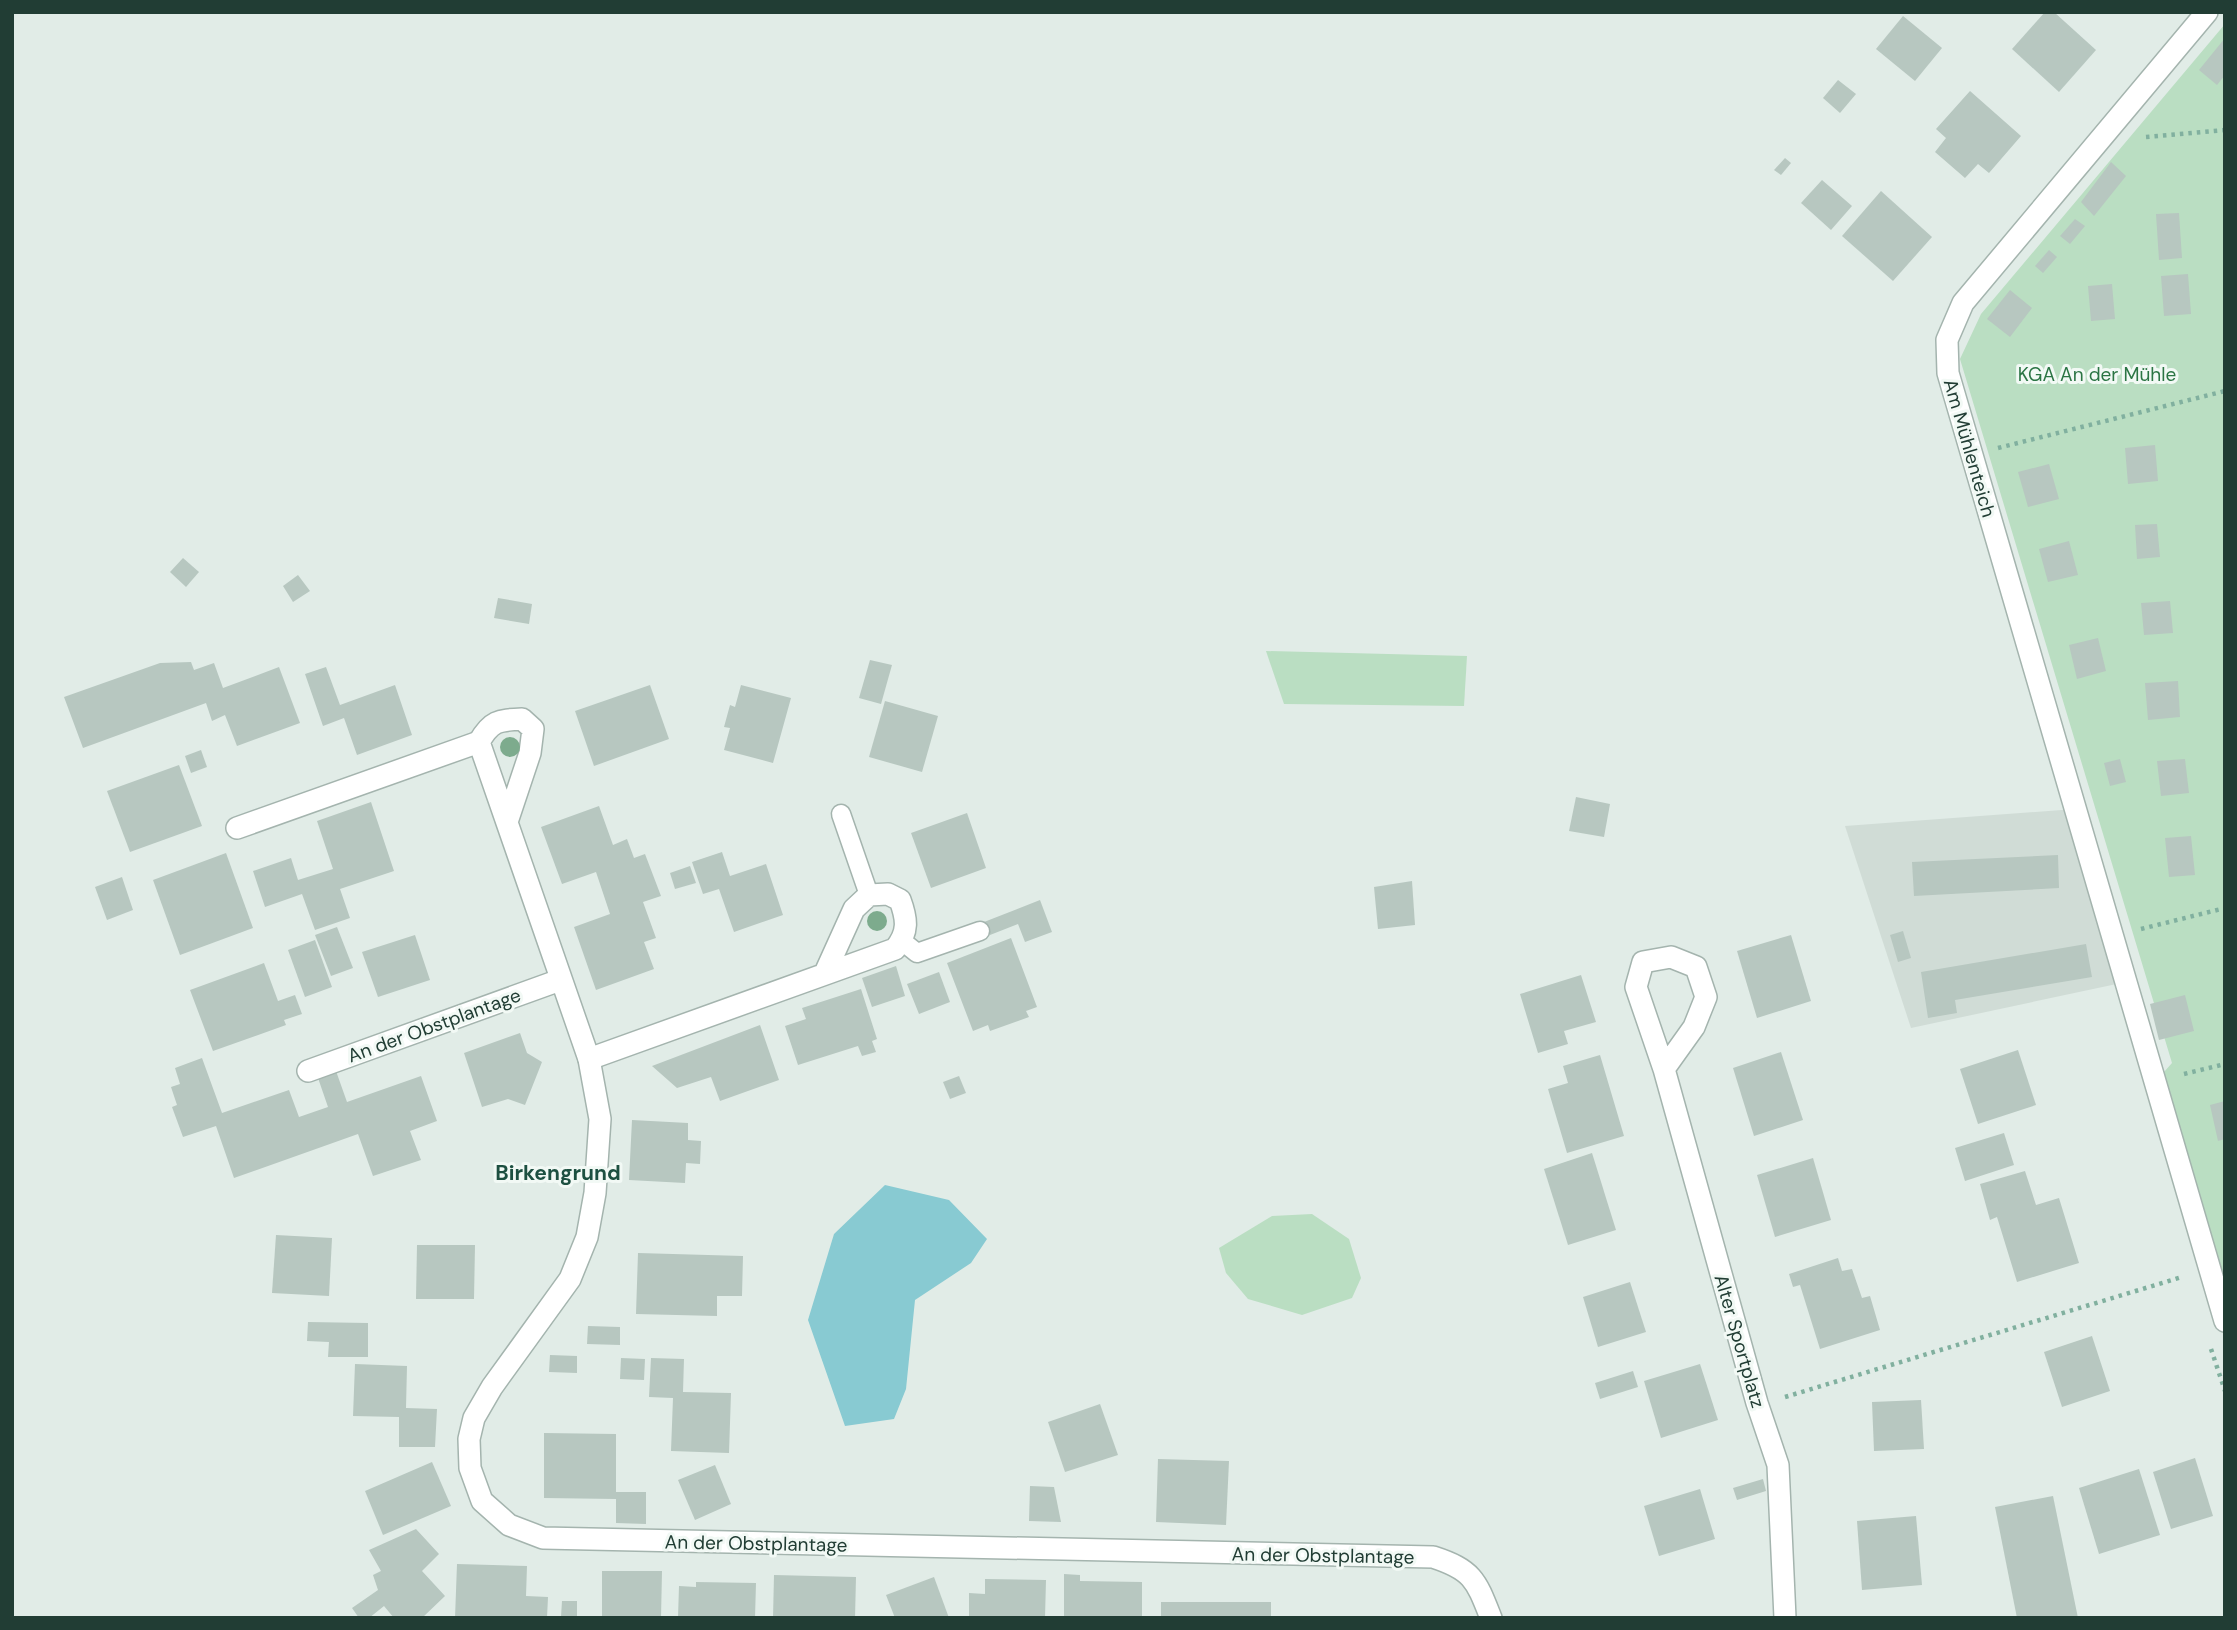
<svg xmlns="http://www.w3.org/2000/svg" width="2237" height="1630" font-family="'DM Sans',sans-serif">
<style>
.built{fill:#d0dcd6}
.green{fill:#badec2}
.water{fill:#88cad2}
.building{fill:#b7c7c0}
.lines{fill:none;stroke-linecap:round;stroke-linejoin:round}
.service-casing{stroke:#a4b4ae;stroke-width:21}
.minor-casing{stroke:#a4b4ae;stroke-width:24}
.path{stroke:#81b09f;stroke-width:4.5;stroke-dasharray:3.5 5;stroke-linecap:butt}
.service{stroke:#fff;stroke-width:18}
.minor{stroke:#fff;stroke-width:21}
.tree{fill:#7dab8d}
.labels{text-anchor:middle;stroke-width:6;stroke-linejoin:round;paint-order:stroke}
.park-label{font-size:19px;fill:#2b7544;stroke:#f2f9f5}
.street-label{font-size:19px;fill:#213d34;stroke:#f2f9f5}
.neighbourhood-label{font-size:21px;font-weight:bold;fill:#1d5041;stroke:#f2f9f5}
</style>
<rect width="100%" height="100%" fill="#e1ece7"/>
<!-- built -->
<polygon class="built" points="2075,809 2126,982 1911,1028 1845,826"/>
<!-- green -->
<g class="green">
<polygon points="2225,24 2225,1321 2156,1081 2172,1063 1960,359 1981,314"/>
<polygon points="1266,651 1467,656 1464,706 1284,704"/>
<polygon points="1312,1214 1349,1239 1361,1278 1352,1298 1302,1315 1248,1299 1226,1273 1219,1248 1272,1216"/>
</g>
<!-- water -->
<polygon class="water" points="885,1185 949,1200 987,1239 971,1263 915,1300 906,1389 894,1419 845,1426 808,1320 834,1234"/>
<!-- building -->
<g class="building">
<polygon points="2045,12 2054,12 2096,50 2059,92 2012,49"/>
<polygon points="1903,16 1942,48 1915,81 1876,49"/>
<polygon points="2225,38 2225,75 2217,85 2199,70"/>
<polygon points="1838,80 1856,94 1840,113 1823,98"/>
<polygon points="1970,91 2021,136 1989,173 1978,164 1965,178 1935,152 1946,138 1936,129"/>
<polygon points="1785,158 1791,163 1781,175 1774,170"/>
<polygon points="2111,162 2126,176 2094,216 2081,202"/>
<polygon points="1822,180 1852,206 1831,230 1801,203"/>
<polygon points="1881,191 1932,237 1893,281 1842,236"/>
<polygon points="2179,213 2182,258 2159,260 2156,214"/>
<polygon points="2075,219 2085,226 2070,244 2060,236"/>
<polygon points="2049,250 2057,257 2043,273 2035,266"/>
<polygon points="2188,274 2191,314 2164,316 2161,276"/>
<polygon points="2112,284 2115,319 2091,321 2088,286"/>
<polygon points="2010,290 2032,308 2010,337 1987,319"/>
<polygon points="2155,445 2158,481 2128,484 2125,448"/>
<polygon points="2049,464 2059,499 2028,507 2018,472"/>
<polygon points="2157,524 2160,557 2137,559 2135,525"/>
<polygon points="2069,541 2078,575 2048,582 2039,549"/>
<polygon points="183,558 199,572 186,587 170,572"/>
<polygon points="298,575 310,591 293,602 283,586"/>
<polygon points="498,598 532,604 529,624 494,618"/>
<polygon points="2170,601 2173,633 2144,635 2141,603"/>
<polygon points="2098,638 2106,671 2077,679 2069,645"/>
<polygon points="870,660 892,665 881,704 859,698"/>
<polygon points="191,662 194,670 214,663 223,688 279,667 300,723 237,746 225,715 212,721 206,703 83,748 64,697 160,663"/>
<polygon points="326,667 340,705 395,685 412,735 357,755 344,718 323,726 305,674"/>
<polygon points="2178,681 2180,717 2148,720 2145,683"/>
<polygon points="650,685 669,739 594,766 575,711"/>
<polygon points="741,685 791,698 773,763 724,750 730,728 724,727 730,705 735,707"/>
<polygon points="885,701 938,716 922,772 869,757"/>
<polygon points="201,750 207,767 191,773 185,756"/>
<polygon points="2120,759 2126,782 2110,786 2104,763"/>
<polygon points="2185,759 2189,793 2161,796 2157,761"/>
<polygon points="179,765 202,826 130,852 107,791"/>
<polygon points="1576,797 1610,804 1604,837 1569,831"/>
<polygon points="371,802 394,871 340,889 350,918 315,930 302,894 265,907 253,871 291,858 298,880 333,869 317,821"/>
<polygon points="599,806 613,845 627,839 634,858 645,854 661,896 643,902 656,938 644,942 654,969 596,990 574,927 610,914 596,872 562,884 541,827"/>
<polygon points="967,813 986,868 931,888 911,833"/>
<polygon points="2191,836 2195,875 2169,877 2165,838"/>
<polygon points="722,852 730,876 766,864 783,915 734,932 719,889 703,894 692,862"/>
<polygon points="226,853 253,928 180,955 153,880"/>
<polygon points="2058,855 2059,888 1914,896 1912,862"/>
<polygon points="690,866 696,883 675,889 670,873"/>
<polygon points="122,877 133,910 107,920 95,887"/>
<polygon points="1412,881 1415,925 1378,929 1374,887"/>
<polygon points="1040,900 1052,932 1025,942 1018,924 990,935 984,922"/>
<polygon points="337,927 353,968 331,976 315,935"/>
<polygon points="1903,931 1911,958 1898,962 1890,935"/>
<polygon points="415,935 430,980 378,997 362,952"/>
<polygon points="1791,935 1811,1001 1757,1018 1737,951"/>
<polygon points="1011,938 1037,1007 1026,1011 1029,1017 990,1031 988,1025 973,1031 947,963"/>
<polygon points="315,940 332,987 305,997 288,950"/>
<polygon points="2086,944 2092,977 1955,1000 1957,1013 1928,1018 1921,972"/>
<polygon points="264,963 278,1001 295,995 302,1014 284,1020 286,1025 213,1051 190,990"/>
<polygon points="896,966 905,996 872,1007 862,978"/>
<polygon points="939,972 950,1002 919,1014 907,984"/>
<polygon points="1581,975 1596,1022 1564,1031 1568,1044 1538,1053 1520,994"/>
<polygon points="861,989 877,1039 872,1041 876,1052 862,1056 858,1046 798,1065 785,1026 806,1019 802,1008"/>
<polygon points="2185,995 2194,1031 2159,1040 2150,1004"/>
<polygon points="760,1025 779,1080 720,1101 711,1077 677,1088 652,1066"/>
<polygon points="520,1033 527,1053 542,1062 525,1105 508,1099 482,1107 464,1053"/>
<polygon points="2018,1050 2036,1105 1978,1124 1960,1069"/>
<polygon points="1781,1052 1803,1120 1754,1136 1733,1068"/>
<polygon points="1600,1055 1624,1136 1567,1153 1548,1089 1568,1083 1563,1066"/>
<polygon points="202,1058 222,1113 289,1090 299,1117 328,1107 318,1078 336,1071 347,1102 421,1076 437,1121 410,1131 421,1160 373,1176 358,1134 234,1178 216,1126 183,1137 172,1107 177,1105 171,1087 180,1084 175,1068"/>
<polygon points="959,1076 966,1093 950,1099 943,1082"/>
<polygon points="2225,1101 2225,1139 2218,1141 2210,1105"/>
<polygon points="632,1120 688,1123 688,1140 701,1141 700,1164 686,1163 685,1183 629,1180"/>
<polygon points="2004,1133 2014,1165 1965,1181 1955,1148"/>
<polygon points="1592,1153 1616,1230 1568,1245 1544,1169"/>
<polygon points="1813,1158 1831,1220 1775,1237 1757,1175"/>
<polygon points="2025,1171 2036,1205 2059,1198 2079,1263 2017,1282 1997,1217 1990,1220 1980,1184"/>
<polygon points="276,1235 332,1238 329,1296 272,1293"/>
<polygon points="417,1245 475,1245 474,1299 416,1299"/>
<polygon points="638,1253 743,1256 742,1296 717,1296 717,1316 636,1314"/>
<polygon points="1838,1258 1842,1271 1852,1269 1862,1298 1870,1296 1880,1330 1820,1349 1800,1285 1793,1287 1789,1274"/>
<polygon points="1630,1282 1646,1332 1598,1347 1583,1297"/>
<polygon points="308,1322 368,1323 368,1357 328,1357 329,1342 307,1341"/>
<polygon points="588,1326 620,1327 620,1345 587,1344"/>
<polygon points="2092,1336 2110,1391 2062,1407 2044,1352"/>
<polygon points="550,1355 577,1356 577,1373 549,1372"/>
<polygon points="621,1358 645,1359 644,1380 620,1379"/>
<polygon points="651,1358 684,1359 683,1392 731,1393 729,1453 671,1451 673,1398 649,1397"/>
<polygon points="355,1364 407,1366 406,1408 437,1409 435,1447 399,1447 399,1417 353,1416"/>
<polygon points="1700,1364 1718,1420 1661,1438 1644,1381"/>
<polygon points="1633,1371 1638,1387 1600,1399 1595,1383"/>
<polygon points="1921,1400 1924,1449 1874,1451 1872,1402"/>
<polygon points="1100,1404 1118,1455 1065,1472 1048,1422"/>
<polygon points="544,1433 616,1434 616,1492 646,1492 646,1524 616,1523 616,1499 544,1498"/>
<polygon points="2195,1458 2213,1516 2171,1529 2153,1472"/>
<polygon points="1158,1459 1229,1461 1226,1525 1156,1522"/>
<polygon points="432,1462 451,1506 383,1535 365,1491"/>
<polygon points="715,1465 731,1504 695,1520 678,1480"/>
<polygon points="2139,1469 2160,1535 2099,1554 2079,1488"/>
<polygon points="1763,1479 1766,1491 1737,1500 1733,1488"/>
<polygon points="1030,1486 1054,1487 1061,1522 1029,1521"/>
<polygon points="1700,1489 1715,1539 1659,1556 1644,1506"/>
<polygon points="2053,1496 2078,1618 2017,1618 1995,1507"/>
<polygon points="1916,1516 1922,1585 1862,1590 1857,1521"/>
<polygon points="416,1529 439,1554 422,1571 445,1596 422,1618 394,1618 384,1606 369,1618 359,1618 352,1608 378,1590 373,1575 381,1571 369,1550"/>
<polygon points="457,1564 527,1566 526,1596 548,1597 547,1618 455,1618"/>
<polygon points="602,1571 662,1571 661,1618 602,1618"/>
<polygon points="1064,1574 1080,1575 1080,1581 1142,1582 1142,1618 1064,1618"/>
<polygon points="774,1575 856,1577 855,1618 773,1618"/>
<polygon points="934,1577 949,1618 895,1618 886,1595"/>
<polygon points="985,1579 1046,1580 1045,1618 969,1618 969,1593 985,1594"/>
<polygon points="696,1582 756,1583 755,1618 678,1618 679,1586 696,1587"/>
<polygon points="562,1601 577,1601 577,1617 561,1617"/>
<rect x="1161" y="1602" width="110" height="16"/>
</g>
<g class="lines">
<!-- service casing -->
<g class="service-casing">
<g id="service">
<polyline points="841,814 869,895"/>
<polyline points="902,941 917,953 980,931"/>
</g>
</g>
<!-- minor casing -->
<g class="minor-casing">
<g id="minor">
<polyline points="2207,12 1963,303 1947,340 1948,373 2225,1321"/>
<path d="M507 822 530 753 533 729 522 719C498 720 491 721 479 742L589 1059 600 1119 595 1193 587 1237 570 1279 492 1387 474 1418 469 1439 470 1468 482 1501 509 1525 543 1538 1433 1557C1473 1570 1476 1580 1491 1618"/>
<polyline points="237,828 479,742"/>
<path d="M589 1059 895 949C909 932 907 919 900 900L888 894 869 895 854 909 825 973"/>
<polyline points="1664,1069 1694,1027 1706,997 1696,967 1671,957 1643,962 1636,987 1664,1069 1757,1403 1778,1465 1785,1618"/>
<polyline points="308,1071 560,980"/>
</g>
</g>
<!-- path -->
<g class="path">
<polyline points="2146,137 2225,130"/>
<polyline points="1998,448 2225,391"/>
<polyline points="2141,929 2225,908"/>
<polyline points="2184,1074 2225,1064"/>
<polyline points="2211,1349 2225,1391"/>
<polyline points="1785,1397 2182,1277"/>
</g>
<!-- service -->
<use href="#service" class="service"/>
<!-- minor -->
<use href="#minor" class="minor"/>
</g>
<!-- trees -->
<g class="tree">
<circle cx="510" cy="747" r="10"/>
<circle cx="877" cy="921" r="10"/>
</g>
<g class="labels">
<!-- park labels -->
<g class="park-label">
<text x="2097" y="381">KGA An der Mühle</text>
</g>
<!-- street labels -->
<g class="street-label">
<text transform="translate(1970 448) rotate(74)" y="7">Am Mühlenteich</text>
<text transform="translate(434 1025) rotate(-20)" y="7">An der Obstplantage</text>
<text transform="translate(1740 1341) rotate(74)" y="7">Alter Sportplatz</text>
<text transform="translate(756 1543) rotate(1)" y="7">An der Obstplantage</text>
<text transform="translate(1323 1555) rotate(1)" y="7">An der Obstplantage</text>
</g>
<!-- neighbourhood labels -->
<g class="neighbourhood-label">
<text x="558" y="1180">Birkengrund</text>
</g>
</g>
<!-- border -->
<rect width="2237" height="1630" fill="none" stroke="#213d34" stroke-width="28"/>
</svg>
